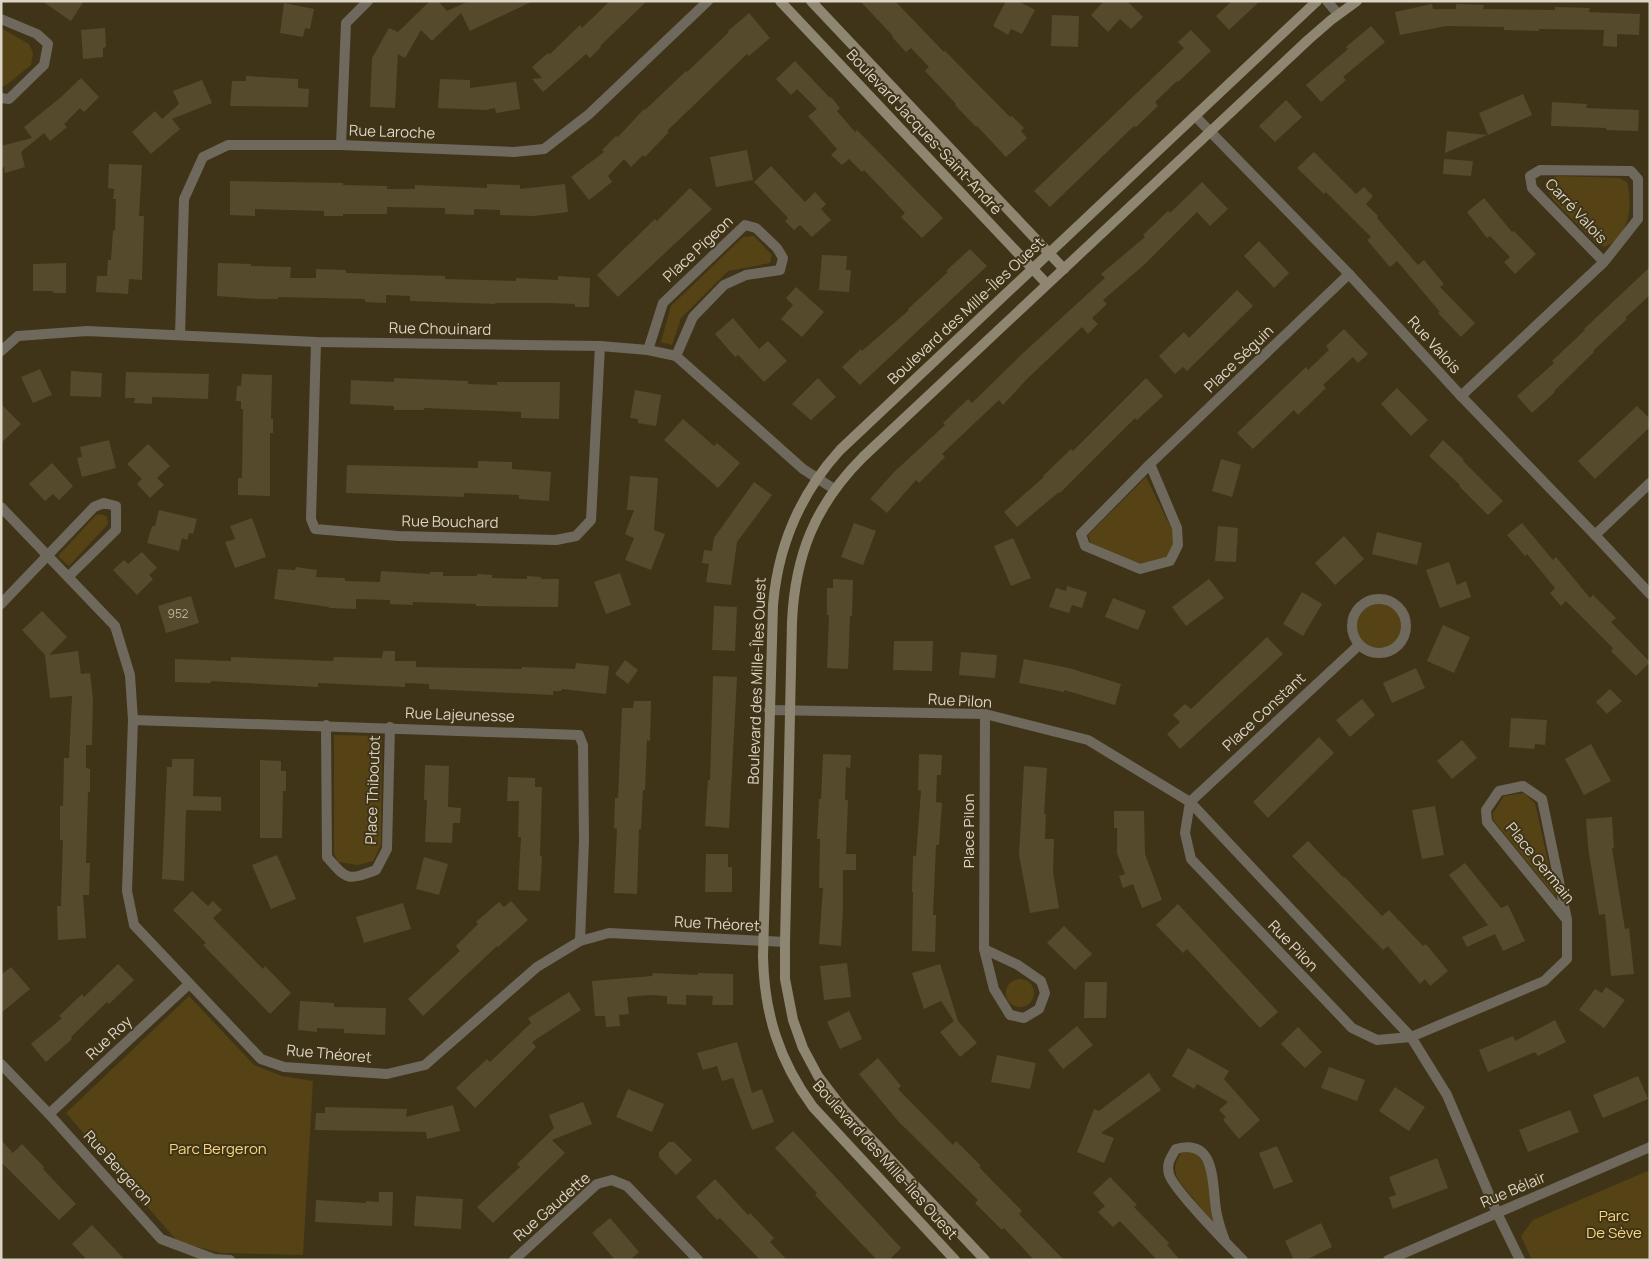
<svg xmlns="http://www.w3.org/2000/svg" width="1651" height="1261" font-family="Manrope,sans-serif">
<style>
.green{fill:#554316}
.building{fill:#564a2d}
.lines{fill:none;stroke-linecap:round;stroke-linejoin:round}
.street{stroke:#6f695d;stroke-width:10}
.secondary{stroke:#8f8672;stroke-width:10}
.labels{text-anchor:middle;stroke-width:4;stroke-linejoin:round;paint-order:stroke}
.number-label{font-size:12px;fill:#bab29f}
.street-label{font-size:15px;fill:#dcd5c5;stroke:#3f3418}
.park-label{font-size:15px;fill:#fad57f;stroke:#3f3418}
</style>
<rect width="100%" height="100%" fill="#3f3418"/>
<!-- green -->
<g class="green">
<polygon points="1,28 29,44 33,53 31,65 5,86 1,86"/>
<path d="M1559 176 1619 178 1627 182C1633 206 1630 235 1605 247L1596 243 1553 200 1547 188 1549 178Z"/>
<polygon points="754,236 772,255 770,263 728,271 681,318 672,345 661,342 671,306 743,237"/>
<polygon points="1146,477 1173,532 1173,545 1168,557 1140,565 1091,544 1088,535"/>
<polygon points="102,514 107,517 108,524 69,566 58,556 96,515"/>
<circle cx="1379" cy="627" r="23"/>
<polygon points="334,735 382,736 381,845 373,861 358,865 338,862 334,853"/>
<polygon points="1524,793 1535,803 1556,897 1493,820 1493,813 1504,796"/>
<circle cx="1020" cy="993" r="14"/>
<polygon points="189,996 254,1065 282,1076 313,1081 303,1255 221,1253 178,1242 66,1113"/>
<path d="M1195 1152 1206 1167 1217 1228 1179 1181C1173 1170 1174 1164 1181 1153Z"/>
<polygon points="1650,1170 1650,1260 1532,1260 1521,1236 1533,1220"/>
</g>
<!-- building -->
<g class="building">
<polygon points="42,1 84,1 71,21"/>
<polygon points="430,1 438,1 447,11 469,1 533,1 470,31 461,13 432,41 421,30 405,58 398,54 395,108 370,107 372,58 389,28 398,32"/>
<polygon points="610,1 647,1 600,46 601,47 590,58 586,54 543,92 532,79 542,78 532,67 548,53 550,54 580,25 582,28"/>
<polygon points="860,1 895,1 944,52 945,51 1010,117 1012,116 1024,128 1021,131 1027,138 1006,157 977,126 976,127 955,105 956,104 925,71 929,67 911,48 906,52 892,37 893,36"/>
<polygon points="1006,1 1018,1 1035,10 1022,34 1011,29 1008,35 993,26"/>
<polygon points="1104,1 1127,1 1143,17 1131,29 1120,19 1108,32 1091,15"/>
<polygon points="1232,1 1260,1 1229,30 1216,16"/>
<polygon points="284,3 314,9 310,29 305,28 303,37 280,33"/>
<polygon points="1432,4 1433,9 1456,9 1456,4 1484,5 1483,9 1555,10 1555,7 1590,8 1589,12 1640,14 1639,35 1617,34 1617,47 1603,46 1604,30 1539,29 1539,31 1504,30 1504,27 1446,26 1400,35 1395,12"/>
<polygon points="749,13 770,38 749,56 747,54 667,131 669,132 645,157 643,155 631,167 624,159 608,176 612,182 589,200 571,177 604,152 602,150 616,136 618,137 644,109 645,110 686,71 687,72 729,32 728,31"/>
<polygon points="1052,15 1079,16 1078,47 1051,46"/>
<polygon points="1371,26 1385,42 1343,77 1346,80 1321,102 1306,85 1348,49 1346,47"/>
<polygon points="105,28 106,47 103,48 103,57 83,59 81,30"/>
<polygon points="1191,30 1211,51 1178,82 1177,81 1155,102 1158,106 1136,127 1134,126 1050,207 1034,191 1184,48 1178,42"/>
<polygon points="795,61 830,98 831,97 840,108 837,111 855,132 857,130 943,218 922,238 901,217 905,213 864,170 862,172 849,159 842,165 831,155 837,149 808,116 817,109 797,89 791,95 776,79"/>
<polygon points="246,76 298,79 298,88 309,89 308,107 230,106 232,81 246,81"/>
<polygon points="81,78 99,97 84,112 80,108 64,124 67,127 50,141 44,133 21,152 25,167 5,173 4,167 1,168 1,146 32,138 24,127 60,98"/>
<polygon points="440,79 470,80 470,88 516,82 520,109 496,113 495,108 486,110 438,108"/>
<polygon points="202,80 212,103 172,119 180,129 151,154 132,132 155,111 162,119 179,104 173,91"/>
<polygon points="1523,94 1532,115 1488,135 1479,113"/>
<polygon points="1286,100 1302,117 1275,142 1259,126"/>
<polygon points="1552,102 1587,104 1586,108 1639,110 1638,131 1606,130 1606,128 1551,126"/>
<polygon points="1447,131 1487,135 1445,153"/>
<polygon points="747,150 753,180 716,187 710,157"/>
<polygon points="1314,152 1356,194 1364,187 1373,196 1366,204 1378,216 1377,218 1418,265 1424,260 1444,284 1440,287 1475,323 1461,337 1438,313 1440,312 1397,261 1390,267 1367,240 1371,237 1326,192 1324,194 1297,168"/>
<polygon points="1444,159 1473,161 1471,176 1443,174"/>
<polygon points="109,164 142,165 139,216 144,216 142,280 129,279 128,294 96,292 97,276 107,276 108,260 111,260 113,230 115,231 116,199 113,199 114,189 108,188"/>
<polygon points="771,166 805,202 815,192 826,204 821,209 831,220 812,237 800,225 794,230 785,221 788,218 754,182"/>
<polygon points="230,181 343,183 343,185 387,186 387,189 415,189 415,185 487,188 487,184 520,185 520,189 565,184 568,212 534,216 500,215 500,210 474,209 474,215 445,214 445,208 387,207 387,214 343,214 343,216 324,216 324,211 255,209 255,216 230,215"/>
<polygon points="1202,182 1228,209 1210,226 1197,212 1144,265 1103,300 1107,304 1092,318 1098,324 1088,334 1082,327 1028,378 1003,405 999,400 942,454 945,457 919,483 916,480 887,513 870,499 893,473 945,425 943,423 968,399 972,403 1022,354 1105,278 1101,274 1145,237 1143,235 1168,211 1170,213"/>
<polygon points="690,188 712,209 618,297 597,275 655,219 657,221"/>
<polygon points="1484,198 1512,232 1514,231 1536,254 1515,274 1504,262 1510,257 1490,236 1487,238 1467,212"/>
<polygon points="1259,241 1289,273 1274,288 1244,256"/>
<polygon points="970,249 987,266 860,385 842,367 861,349 862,351 909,310 908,309 948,272 946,271"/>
<polygon points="822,255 847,256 846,270 851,270 849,292 819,290"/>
<polygon points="66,263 66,293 53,293 53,291 33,291 33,264"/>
<polygon points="218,263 251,264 251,266 291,267 290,278 316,278 316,269 346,270 346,273 445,276 445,279 516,281 516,278 558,280 558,276 590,278 589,307 575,307 575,304 550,303 495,303 495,304 410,301 410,296 386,295 386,303 365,302 365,299 278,297 278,299 261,299 217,296"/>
<polygon points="1650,267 1650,295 1625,318 1627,319 1593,351 1594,352 1554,391 1555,392 1532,413 1517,396 1554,363 1552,361 1585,330 1584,329"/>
<polygon points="796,287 824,312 802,337 781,319 793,305 786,298"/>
<polygon points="1237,290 1253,306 1187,371 1183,367 1175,374 1159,356 1184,332 1189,338"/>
<polygon points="733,318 759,349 768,341 787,361 764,382 738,355 735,357 715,334"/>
<polygon points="1344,329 1368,354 1358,363 1353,357 1323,385 1326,388 1298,415 1294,410 1253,449 1237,433 1306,367 1308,370 1329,350 1326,346"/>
<polygon points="40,369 52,395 33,403 21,377"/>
<polygon points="71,371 102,373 101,397 70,396"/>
<polygon points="126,372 209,374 208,399 152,397 152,404 134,403 135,398 125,398"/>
<polygon points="242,374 272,375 271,419 273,419 273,433 270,433 270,496 238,495 238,478 242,478 243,409 241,409 241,401 236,401 237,386 241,386"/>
<polygon points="394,378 468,381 468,384 497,385 497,382 560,382 559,419 521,418 521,412 424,408 424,410 394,410 394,406 350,404 351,380 394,382"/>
<polygon points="818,378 836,397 811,420 792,404"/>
<polygon points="1146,378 1163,396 1137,420 1135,418 1060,493 1059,492 1017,527 1004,512 1044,477 1043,476 1071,449 1073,451"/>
<polygon points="1397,388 1428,420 1411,436 1381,404"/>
<polygon points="635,390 661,395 656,426 638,423 638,419 630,418"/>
<polygon points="1,404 21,424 1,443"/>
<polygon points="1637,406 1650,419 1650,427 1595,479 1578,461"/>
<polygon points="683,419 714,446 717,443 740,463 718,488 664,440"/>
<polygon points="109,440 116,468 82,477 77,458 82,457 80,447"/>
<polygon points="1443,440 1464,460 1463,461 1503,501 1488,515 1459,486 1460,485 1429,456"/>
<polygon points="148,444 170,466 157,478 164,485 150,498 137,484 142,479 127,464"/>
<polygon points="1221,459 1241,465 1232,497 1212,491"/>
<polygon points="478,461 512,462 512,469 551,472 549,501 519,499 519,495 464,493 464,497 346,493 347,465 478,468"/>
<polygon points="52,463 73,486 59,500 53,494 45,501 29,484"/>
<polygon points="630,476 658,478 654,530 665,534 651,570 625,560 634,538 625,534 634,510 627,510"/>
<polygon points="754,482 772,495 737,542 731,585 706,582 709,564 702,563 704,550 712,551 714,538"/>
<polygon points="159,510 197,519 193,534 189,533 187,540 182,538 179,551 147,543 152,526 155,526"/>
<polygon points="252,518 266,557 235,568 225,542 235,539 230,526"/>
<polygon points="854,523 876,531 863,565 841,557"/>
<polygon points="1522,523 1553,560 1556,557 1590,598 1593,595 1616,618 1611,622 1650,662 1636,676 1611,651 1613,648 1566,601 1561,606 1550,593 1555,588 1527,554 1525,556 1507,535"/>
<polygon points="1218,526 1238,528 1236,562 1215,561"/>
<polygon points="1377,532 1422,543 1417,565 1372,554"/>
<polygon points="1344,536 1364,559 1335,585 1315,563"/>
<polygon points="1013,538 1031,578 1011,586 994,546"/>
<polygon points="142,552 157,568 149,575 153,579 137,595 113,570 124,560 128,564"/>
<polygon points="1449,562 1457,585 1466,581 1471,597 1440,608 1426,570"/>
<polygon points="296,567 317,570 316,577 345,578 345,581 380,582 381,571 430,574 430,572 443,572 443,576 477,576 477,574 492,575 492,578 527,579 527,576 541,577 541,579 559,579 558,607 476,606 476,604 413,602 413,605 390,604 390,600 356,599 356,609 329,608 329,607 274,599 278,569 295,570"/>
<polygon points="620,573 631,605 606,614 594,582"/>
<polygon points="833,579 853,580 852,616 850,616 848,669 827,668 829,615 827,615 827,588 833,588"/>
<polygon points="1209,579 1224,598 1186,626 1172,607"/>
<polygon points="1067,586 1087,592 1082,608 1072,605 1069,613 1049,607 1056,588 1066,591"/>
<polygon points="1302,592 1322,604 1303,636 1283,624"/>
<polygon points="191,596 199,623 166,633 158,606"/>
<polygon points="1113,598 1146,611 1138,630 1105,617"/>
<polygon points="714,606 737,607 735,651 712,650"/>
<polygon points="42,611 67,637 49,655 78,651 81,674 90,673 93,698 92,745 86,745 86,768 90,769 90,792 88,792 86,863 90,863 89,895 83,895 86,938 58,940 57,906 61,906 63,840 60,840 60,806 63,806 64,758 69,758 72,696 50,698 45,655 22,630"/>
<polygon points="1443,625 1470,637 1454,673 1427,661"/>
<polygon points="1267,637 1283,654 1180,749 1167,734 1180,722 1173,715 1185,704 1191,709"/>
<polygon points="894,641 933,641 932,671 893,670"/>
<polygon points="383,651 395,651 395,661 416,661 416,667 522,669 522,667 575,669 576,663 609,666 606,694 562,689 561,691 553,691 553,695 429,689 429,684 405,683 405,687 318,683 318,687 211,681 211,683 175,682 175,659 231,661 231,657 333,661 334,657 382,658"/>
<polygon points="961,652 997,655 995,678 959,675"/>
<polygon points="1024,659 1069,668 1121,684 1115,705 1064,690 1064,692 1019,683"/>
<polygon points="625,660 638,670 628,684 615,674"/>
<polygon points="1416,668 1425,688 1392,703 1383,683"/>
<polygon points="713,676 737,677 729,828 705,826 708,780 710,780"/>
<polygon points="1610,689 1622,701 1607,714 1596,702"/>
<polygon points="1362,699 1375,715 1350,737 1336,720"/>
<polygon points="634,701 651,701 650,741 647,740 645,790 643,790 641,829 639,829 637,894 614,893 617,829 614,828 615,798 618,798 622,708 633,708"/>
<polygon points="1511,718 1547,720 1545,745 1535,744 1534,749 1509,747"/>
<polygon points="1319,737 1334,753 1268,818 1253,802"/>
<polygon points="1462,740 1477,758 1452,779 1437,761"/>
<polygon points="1591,744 1611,781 1584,795 1565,759"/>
<polygon points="823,754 851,755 850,768 846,767 845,800 848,800 846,854 856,854 856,870 843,870 843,908 841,946 819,944 823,888 819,888 820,839 817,839 819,799 821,799"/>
<polygon points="919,754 942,755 941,775 937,775 936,802 942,803 939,845 936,845 933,915 936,915 935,952 912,951 913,892 912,892 913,856 916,856 921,791 918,790"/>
<polygon points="172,759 194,759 193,796 221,797 221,811 186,810 184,881 162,879 167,767 172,767"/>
<polygon points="260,760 281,761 281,771 286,771 286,791 283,791 282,838 260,838"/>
<polygon points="425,765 449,766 448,807 461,808 460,823 453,823 452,843 425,842 427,800 424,800"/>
<polygon points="1024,766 1047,768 1044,814 1046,814 1045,839 1054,839 1053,872 1059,908 1030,913 1019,855"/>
<polygon points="508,777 535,778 535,787 542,787 540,856 542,856 540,891 518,890 521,837 518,837 519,801 507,801"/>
<polygon points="1435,806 1444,855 1422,859 1412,810"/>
<polygon points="1114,811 1144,811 1145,854 1162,900 1142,908 1133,884 1123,888 1119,876 1125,874 1117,853 1117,828 1114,828"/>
<polygon points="1612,817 1614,848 1612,848 1625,929 1629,928 1634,974 1611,976 1605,914 1599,915 1588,847 1586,819"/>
<polygon points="1308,841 1344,878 1345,877 1382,916 1389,910 1423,946 1426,944 1448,971 1430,986 1425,979 1420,984 1388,946 1383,950 1292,856"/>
<polygon points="706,854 728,854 728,867 732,867 732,892 705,892"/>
<polygon points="277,855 296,899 271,909 252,865"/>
<polygon points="424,857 448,864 439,895 416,889"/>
<polygon points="1465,863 1501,908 1508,905 1525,941 1503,951 1495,934 1467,947 1462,937 1488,925 1449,875"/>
<polygon points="192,891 208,906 213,901 222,910 213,918 263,969 265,966 291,993 270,1014 203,945 206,943 173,910"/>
<polygon points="511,901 528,920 498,947 497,946 423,1016 408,999 460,951 456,946 478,924 476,922 499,902 504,907"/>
<polygon points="403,903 411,929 364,943 356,917"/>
<polygon points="1178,904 1278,1012 1260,1028 1187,949 1183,953 1156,925"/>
<polygon points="1064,926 1092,954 1075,970 1047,943"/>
<polygon points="847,963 851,997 824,1000 820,966"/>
<polygon points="118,964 134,980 109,1004 107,1002 71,1037 72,1039 46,1062 31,1044 62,1018 59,1016 82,994 84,997"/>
<polygon points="940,964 958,1021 977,1043 960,1057 940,1032 954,1021 941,1001 924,1009 912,973"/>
<polygon points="11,967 30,989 1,1013 1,975"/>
<polygon points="653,973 698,975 698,973 733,974 733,1005 712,1005 713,996 686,995 686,1005 667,1004 667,996 649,995 627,997 629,1014 619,1015 620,1026 606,1027 605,1016 595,1016 592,981 652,976"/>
<polygon points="1085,982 1107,982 1106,1018 1084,1018"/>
<polygon points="1606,987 1625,1000 1604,1028 1579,1010 1595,989 1602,993"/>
<polygon points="569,992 581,1010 532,1042 536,1047 475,1108 456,1088 487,1059 490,1062 531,1023 528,1018"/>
<polygon points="300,1001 334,1003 334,1007 386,1008 385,1035 344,1033 344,1029 317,1028 317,1032 298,1030"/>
<polygon points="849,1011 862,1039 840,1049 827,1022"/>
<polygon points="1555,1020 1566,1042 1538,1056 1535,1052 1488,1072 1479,1050 1513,1036 1515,1041"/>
<polygon points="1077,1026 1093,1045 1063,1069 1048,1050"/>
<polygon points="1298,1027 1322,1052 1305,1068 1281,1044"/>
<polygon points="737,1042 752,1093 762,1089 774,1122 752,1130 733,1078 722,1081 717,1066 703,1070 697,1053"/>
<polygon points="1188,1048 1229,1071 1224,1079 1260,1120 1239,1139 1223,1120 1226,1117 1219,1110 1228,1102 1197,1084 1194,1089 1172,1076"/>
<polygon points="997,1055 1036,1063 1030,1089 991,1082"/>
<polygon points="878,1058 901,1086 898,1089 953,1145 956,1141 981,1166 979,1167 1022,1211 1019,1214 1064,1260 1034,1260 1004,1228 1002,1230 975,1203 978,1200 898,1121 859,1074"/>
<polygon points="1329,1067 1365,1080 1357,1101 1321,1088"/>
<polygon points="1149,1073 1161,1090 1101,1133 1114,1138 1104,1163 1077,1152 1094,1109 1099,1111"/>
<polygon points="1638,1076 1648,1099 1603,1118 1593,1095"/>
<polygon points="1395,1087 1425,1107 1409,1131 1379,1111"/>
<polygon points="628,1089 664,1104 652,1132 616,1117"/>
<polygon points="583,1102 592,1124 552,1140 565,1153 493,1223 477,1207 520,1167 517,1164 554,1128 549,1115"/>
<polygon points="453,1105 460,1131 427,1139 426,1132 315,1130 316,1113 325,1113 325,1107 407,1109 406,1117"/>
<polygon points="1570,1110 1579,1132 1528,1152 1519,1130"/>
<polygon points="793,1131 901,1248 889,1260 877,1260 815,1195 817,1193 775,1148"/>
<polygon points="1,1140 13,1153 22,1144 44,1167 43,1169 76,1204 59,1220 1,1162"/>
<polygon points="669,1142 674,1142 692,1160 676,1175 659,1157 659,1152"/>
<polygon points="1277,1146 1293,1182 1274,1189 1259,1153"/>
<polygon points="1437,1158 1448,1188 1393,1209 1389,1197 1396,1195 1389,1177"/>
<polygon points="1110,1177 1137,1205 1134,1207 1169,1243 1167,1245 1180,1260 1157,1260 1120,1221 1113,1227 1098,1212 1105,1206 1093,1193"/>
<polygon points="715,1179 748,1215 750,1213 774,1238 770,1242 787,1260 760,1260 720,1218 717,1220 696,1197"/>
<polygon points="379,1192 393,1192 392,1226 315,1222 316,1200 366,1203 366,1201 379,1202"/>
<polygon points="416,1196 463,1199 461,1229 414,1226"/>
<polygon points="610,1218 639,1252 630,1260 615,1260 592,1233"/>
<polygon points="1321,1223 1332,1247 1306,1260 1294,1260 1285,1241"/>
<polygon points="92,1225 125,1260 87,1260 72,1244"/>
</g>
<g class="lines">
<!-- street -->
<g class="street">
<polyline points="1327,1 1338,14"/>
<polyline points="1,19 37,34 48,44 44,65 9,99 1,98"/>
<polyline points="1195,116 1349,274 1461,396 1595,535 1650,594"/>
<polyline points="341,145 346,23 368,1"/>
<polyline points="180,335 184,199 203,157 228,145 341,145 514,152 544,149 588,115 708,1"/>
<polyline points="316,342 311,519 315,529 398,536 556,540 576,536 591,520 600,346"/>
<polyline points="648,350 663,303 745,225 756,228 777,248 783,258 780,270 746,275 724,285 693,317 676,356"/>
<polyline points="1,351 18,336 87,331 316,342 600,346 648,350 676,356 803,469 834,489"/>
<polyline points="1461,396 1604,262 1638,219 1638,179 1631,171 1540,170 1530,176 1532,188 1604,262"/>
<polyline points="1150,464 1177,528 1178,545 1170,561 1140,569 1085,546 1081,534 1150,464 1349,274"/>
<polyline points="1,507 115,626 130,675 133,720 127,891 134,925 261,1059 284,1067 387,1074 425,1065 537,967 580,941 609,933 785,942"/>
<polyline points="1595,535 1650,483"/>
<circle cx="1379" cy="626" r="27"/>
<polyline points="1,604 94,507 104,503 116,506 116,530 68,577"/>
<polyline points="1359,645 1190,802 1185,833 1191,859 1352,1028 1377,1040 1411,1037 1544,981 1567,959 1567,920 1542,799 1523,786 1499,791 1486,810 1487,822 1567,920"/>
<polyline points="769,710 985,714 1088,740 1190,802 1411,1037 1447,1095 1497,1213 1520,1260"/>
<polyline points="133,720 579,735 583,745 584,841 580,941"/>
<path d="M326 725 327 857C347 880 347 881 376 870L387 849 390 727"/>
<polyline points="984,949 1018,965 1041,981 1045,993 1039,1009 1024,1018 1010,1015 994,989 984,949 985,714"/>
<polyline points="1,1064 49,1114 161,1239 214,1259 230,1260"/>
<polyline points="49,1114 189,984"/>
<path d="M1225 1241C1222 1233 1219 1224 1217 1215 1211 1189 1219 1137 1176 1149 1171 1157 1166 1164 1169 1174 1172 1188 1230 1247 1243 1260"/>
<polyline points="514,1260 597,1184 612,1180 627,1186 698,1260"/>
<polyline points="1388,1260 1650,1147"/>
</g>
<!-- secondary -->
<g class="secondary">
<polyline points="780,1 1047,284"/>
<polyline points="811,1 1064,269"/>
<path d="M955 1260 813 1107C779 1061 764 1013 763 956L773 605C778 546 800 494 840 450L1317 1"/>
<path d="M985 1260 844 1110 818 1076 803 1048 793 1020 785 979V942L792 622C795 555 815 505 863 457L1308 40 1331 20 1357 1"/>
</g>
</g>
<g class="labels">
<!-- number labels -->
<g class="number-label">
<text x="178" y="618">952</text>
</g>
<!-- street labels -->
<g class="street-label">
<text transform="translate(392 132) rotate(2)" y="5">Rue Laroche</text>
<text transform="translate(924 132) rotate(47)" y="5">Boulevard Jacques-Saint-André</text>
<text transform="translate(1576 211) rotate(47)" y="5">Carré Valois</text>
<text transform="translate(698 249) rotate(-43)" y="5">Place Pigeon</text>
<text transform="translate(966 311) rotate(-43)" y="5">Boulevard des Mille-Îles Ouest</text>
<text transform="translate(440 329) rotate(1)" y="5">Rue Chouinard</text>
<text transform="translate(1434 345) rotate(48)" y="5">Rue Valois</text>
<text transform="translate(1239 359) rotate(-44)" y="5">Place Séguin</text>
<text transform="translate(450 522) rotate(1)" y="5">Rue Bouchard</text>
<text transform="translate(757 681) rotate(-88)" y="5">Boulevard des Mille-Îles Ouest</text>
<text transform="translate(960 701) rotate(3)" y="5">Rue Pilon</text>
<text transform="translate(1264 712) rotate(-43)" y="5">Place Constant</text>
<text transform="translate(460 715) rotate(2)" y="5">Rue Lajeunesse</text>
<text transform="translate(373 790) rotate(-88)" y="5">Place Thiboutot</text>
<text transform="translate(969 831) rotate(-90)" y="5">Place Pilon</text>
<text transform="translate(1540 863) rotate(51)" y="5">Place Germain</text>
<text transform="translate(717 924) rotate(3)" y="5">Rue Théoret</text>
<text transform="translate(1293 946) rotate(46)" y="5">Rue Pilon</text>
<text transform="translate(109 1038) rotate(-43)" y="5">Rue Roy</text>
<text transform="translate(329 1054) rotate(5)" y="5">Rue Théoret</text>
<text transform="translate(885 1160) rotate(48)" y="5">Boulevard des Mille-Îles Ouest</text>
<text transform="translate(118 1168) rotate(48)" y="5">Rue Bergeron</text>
<text transform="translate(1513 1190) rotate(-23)" y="5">Rue Bélair</text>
<text transform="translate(552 1207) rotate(-41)" y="5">Rue Gaudette</text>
</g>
<!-- park labels -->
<g class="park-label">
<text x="218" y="1154">Parc Bergeron</text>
<text x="1614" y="1221">Parc<tspan x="1614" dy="17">De Sève</tspan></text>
</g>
</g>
<!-- border -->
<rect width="1651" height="1261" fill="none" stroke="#dcd5c5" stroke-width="5"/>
</svg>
